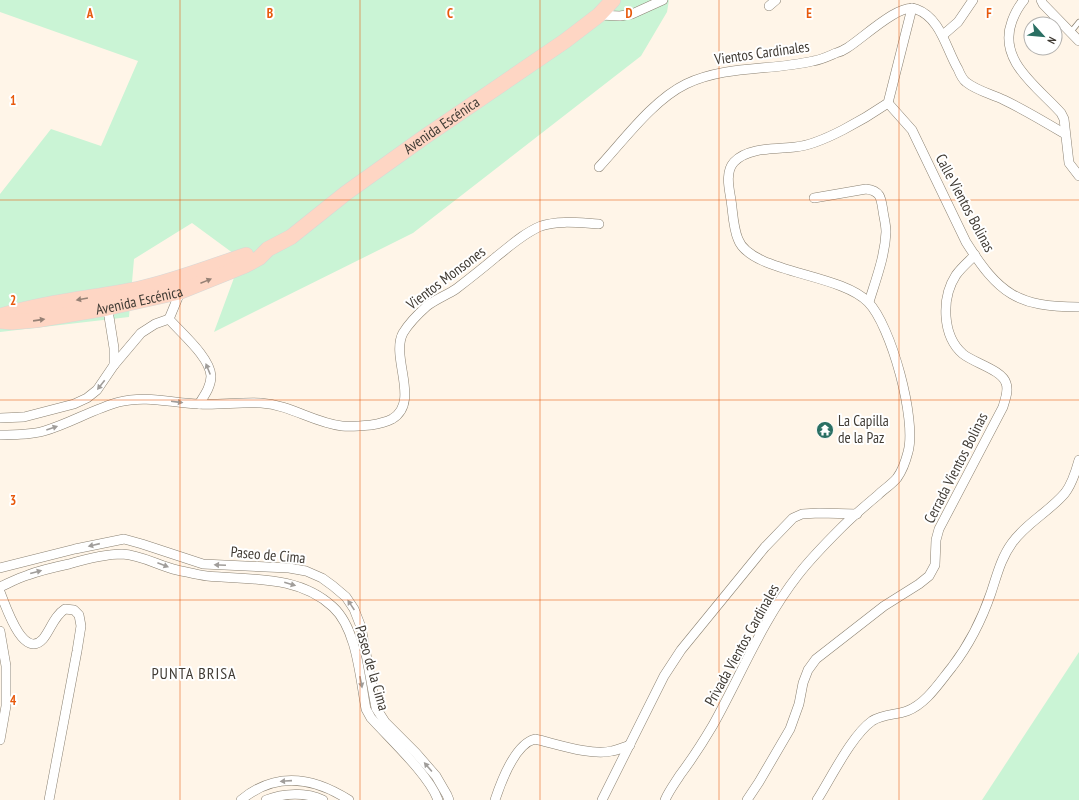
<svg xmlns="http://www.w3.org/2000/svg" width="1079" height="800" font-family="'PT Sans Narrow',sans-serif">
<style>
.green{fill:#caf4d5}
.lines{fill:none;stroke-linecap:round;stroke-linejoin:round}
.lane-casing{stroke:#8a8071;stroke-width:6}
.street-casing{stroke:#8a8071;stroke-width:10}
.primary-casing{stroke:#d9d8d6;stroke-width:16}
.lane{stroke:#fff;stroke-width:4.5}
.street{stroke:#fff;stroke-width:9}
.primary{stroke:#fed6c4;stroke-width:15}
.oneway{fill:#968175}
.oneway2{fill:#a09d9a}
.grid{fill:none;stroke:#e8590c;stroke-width:1;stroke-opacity:0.55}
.labels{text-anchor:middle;stroke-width:4;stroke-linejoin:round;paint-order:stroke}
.street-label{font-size:15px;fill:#403b34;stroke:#fff}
.poi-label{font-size:15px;fill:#403b34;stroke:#fff;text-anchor:start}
.neighbourhood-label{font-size:16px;letter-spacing:1px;fill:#403b34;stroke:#fff}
.grid-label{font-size:13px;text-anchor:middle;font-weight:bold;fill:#e8590c;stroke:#fff;stroke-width:4;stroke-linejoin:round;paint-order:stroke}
</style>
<rect width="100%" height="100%" fill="#fff5e8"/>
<!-- green -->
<g class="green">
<polygon points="0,0 669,0 667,12 641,56 413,233 214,332 241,259 192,223 134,259 129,317 0,332 0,194 51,129 101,146 138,61 0,12"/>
<polygon points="1079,652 1079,800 982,800"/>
</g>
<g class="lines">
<!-- lane casing -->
<g class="lane-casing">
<polyline id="lane" points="1070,33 1079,22"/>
</g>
<!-- street casing -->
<g class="street-casing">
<g id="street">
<path d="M1024 0C1018 7 1015 13 1012 21 997 61 1038 87 1061 113L1064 119 1069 163 1079 176"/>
<polyline points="1041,0 1043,4 1079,41"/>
<polyline points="769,6 776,0"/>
<polyline points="599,15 620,16 632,14 663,0"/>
<polyline points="943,35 958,22 973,0"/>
<path d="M888 103 912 130 966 242C999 294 1017 307 1079 307"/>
<path d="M599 167C624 140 653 100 686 84 726 65 771 71 813 61 821 60 829 56 836 53 840 52 844 50 847 48 862 39 900 2 916 9 941 18 946 49 958 69 960 74 962 79 966 82 977 91 992 94 1004 100 1025 110 1045 122 1065 134"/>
<path d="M814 198 866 189C881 191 881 198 883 211 884 218 886 225 886 232 885 256 876 279 869 302"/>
<path d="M181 290 169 319C181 333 210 357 211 376 211 387 204 396 199 404"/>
<polyline points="114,365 141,333 155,324 169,319"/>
<polyline points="0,418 24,417 74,404 87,398 97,390 114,365 114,348 107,304"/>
<path d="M0 435C14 435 30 435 44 431 69 424 93 409 119 402 146 395 172 403 199 404 220 405 240 402 261 403 291 405 314 423 342 426 351 427 361 426 371 425 377 424 386 422 392 419 421 402 390 357 403 333 409 323 418 314 427 306 436 299 447 295 456 289 469 279 483 268 496 257 510 246 524 233 541 226 559 220 580 223 599 224"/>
<polyline points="0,568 75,549 124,539 142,544 203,564 289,568 306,571 322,578 333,586 346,597 354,609 361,627 376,708 385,722 416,753 436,776 447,795 449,800"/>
<path d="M0 587C9 583 18 578 28 575 41 570 55 567 69 564 86 559 104 554 122 554 142 555 159 566 177 570 187 572 197 575 207 576 251 580 299 575 333 607 357 629 360 678 366 709L371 718C390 739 429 775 438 800"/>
<path d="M0 592C5 604 23 661 43 639 51 629 54 616 65 609L74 610 79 615 81 626 77 651 49 800"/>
<polyline points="0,631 6,666 6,706 0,740"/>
<path d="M241 800C276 771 313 777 349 800"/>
<path d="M266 800C283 793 306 792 323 800"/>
<path d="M495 800C501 782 515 744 535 739 557 744 591 756 612 751 618 750 624 747 630 745"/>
<polyline points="602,800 664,676 681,650 765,547 793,518 802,514 819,513 857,514"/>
<path d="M665 800C669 791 675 783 680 775 692 759 703 742 713 725 741 675 762 621 798 575 811 558 826 543 841 528 853 516 866 505 878 495 884 489 891 485 897 478 902 471 906 460 908 452 917 420 891 325 868 302 840 273 750 273 738 239 733 227 733 213 731 200 729 188 725 172 734 162 748 147 777 149 795 147 821 145 866 118 888 103L912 8"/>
<path d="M747 800 759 782 790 729 799 704 803 683 808 670 816 659 884 606 919 584 929 576 935 565 936 540 939 529 1003 407C1005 399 1009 391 1006 383 1002 370 974 363 963 354 942 336 941 298 956 275 961 268 968 262 975 255"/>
<path d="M817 800C831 778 852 735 872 721 883 714 896 715 907 711 926 704 939 683 952 667 969 645 982 619 991 593 997 575 1001 558 1012 543 1026 523 1049 512 1065 493 1072 484 1076 471 1079 460"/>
</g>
</g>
<!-- primary casing -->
<g class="primary-casing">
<g id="primary">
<path d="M0 316C45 302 92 298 138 289 175 281 210 267 246 255"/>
<path id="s1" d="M0 321 12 322 36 320 107 308 179 292 246 265 259 258 268 249 291 237 346 193 423 138 565 41 599 15 613 0"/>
</g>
</g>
<!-- lane -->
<use href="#lane" class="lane"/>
<!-- street -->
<use href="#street" class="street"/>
<!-- primary -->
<use href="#primary" class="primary"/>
</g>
<!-- one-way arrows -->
<defs><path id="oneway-solid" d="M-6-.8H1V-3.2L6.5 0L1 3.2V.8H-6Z"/></defs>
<g class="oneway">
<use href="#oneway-solid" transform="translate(206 281) rotate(-22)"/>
<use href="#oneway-solid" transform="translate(82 299) rotate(170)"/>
<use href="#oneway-solid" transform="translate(39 320) rotate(-8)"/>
</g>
<g class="oneway2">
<use href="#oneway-solid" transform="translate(208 369) rotate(-112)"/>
<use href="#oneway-solid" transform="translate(101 385) rotate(128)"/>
<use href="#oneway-solid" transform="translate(177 402) rotate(7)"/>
<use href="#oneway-solid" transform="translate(52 428) rotate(-19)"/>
<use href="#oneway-solid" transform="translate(94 545) rotate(167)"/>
<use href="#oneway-solid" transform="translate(163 565) rotate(21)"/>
<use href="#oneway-solid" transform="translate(220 565) rotate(-177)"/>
<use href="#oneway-solid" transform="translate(36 572) rotate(-15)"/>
<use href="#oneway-solid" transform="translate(290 584) rotate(16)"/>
<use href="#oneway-solid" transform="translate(351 605) rotate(-124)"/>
<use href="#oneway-solid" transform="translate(361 682) rotate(79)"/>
<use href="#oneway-solid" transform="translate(428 767) rotate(-131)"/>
<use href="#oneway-solid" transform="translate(286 781) rotate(176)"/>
</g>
<!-- grid -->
<path class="grid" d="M180 0V800M360 0V800M540 0V800M719 0V800M899 0V800M0 200H1079M0 400H1079M0 600H1079"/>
<!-- icons -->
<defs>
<g id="temple-disc" transform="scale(0.9)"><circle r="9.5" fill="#2a6f63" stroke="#fff"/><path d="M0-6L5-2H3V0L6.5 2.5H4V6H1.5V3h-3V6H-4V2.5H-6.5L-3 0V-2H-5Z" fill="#fff"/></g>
</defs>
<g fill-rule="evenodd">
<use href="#temple-disc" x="825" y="430"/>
</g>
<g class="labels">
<!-- street labels -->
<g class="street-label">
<text transform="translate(762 53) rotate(-8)" y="5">Vientos Cardinales</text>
<text dy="5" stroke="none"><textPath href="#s1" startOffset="495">Avenida Escénica</textPath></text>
<text transform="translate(965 203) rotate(62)" y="5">Calle Vientos Bolinas</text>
<text transform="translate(446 278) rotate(-37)" y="5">Vientos Monsones</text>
<text dy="5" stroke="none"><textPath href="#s1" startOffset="141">Avenida Escénica</textPath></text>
<text transform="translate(956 468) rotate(-63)" y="5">Cerrada Vientos Bolinas</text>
<text transform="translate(268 555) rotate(5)" y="5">Paseo de Cima</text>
<text transform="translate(742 645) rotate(-61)" y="5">Privada Vientos Cardinales</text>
<text transform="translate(372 668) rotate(74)" y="5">Paseo de la Cima</text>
</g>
<!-- poi labels -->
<g class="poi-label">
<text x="838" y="426">La Capilla<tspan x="838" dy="17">de la Paz</tspan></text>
</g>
<!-- neighbourhood labels -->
<g class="neighbourhood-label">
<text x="194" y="679">PUNTA BRISA</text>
</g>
</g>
<g class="grid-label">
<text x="90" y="18">A</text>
<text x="270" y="18">B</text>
<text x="450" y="18">C</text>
<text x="629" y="18">D</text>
<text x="809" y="18">E</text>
<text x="989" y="18">F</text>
<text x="13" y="105">1</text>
<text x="13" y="305">2</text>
<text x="13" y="505">3</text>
<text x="13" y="705">4</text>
</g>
<!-- north arrow -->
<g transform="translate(1043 36) rotate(117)"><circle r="19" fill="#ffffff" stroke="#b3b1ae"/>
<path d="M0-3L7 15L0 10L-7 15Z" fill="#2a6f63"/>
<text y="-6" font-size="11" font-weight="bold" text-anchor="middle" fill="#403b34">N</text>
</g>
</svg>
